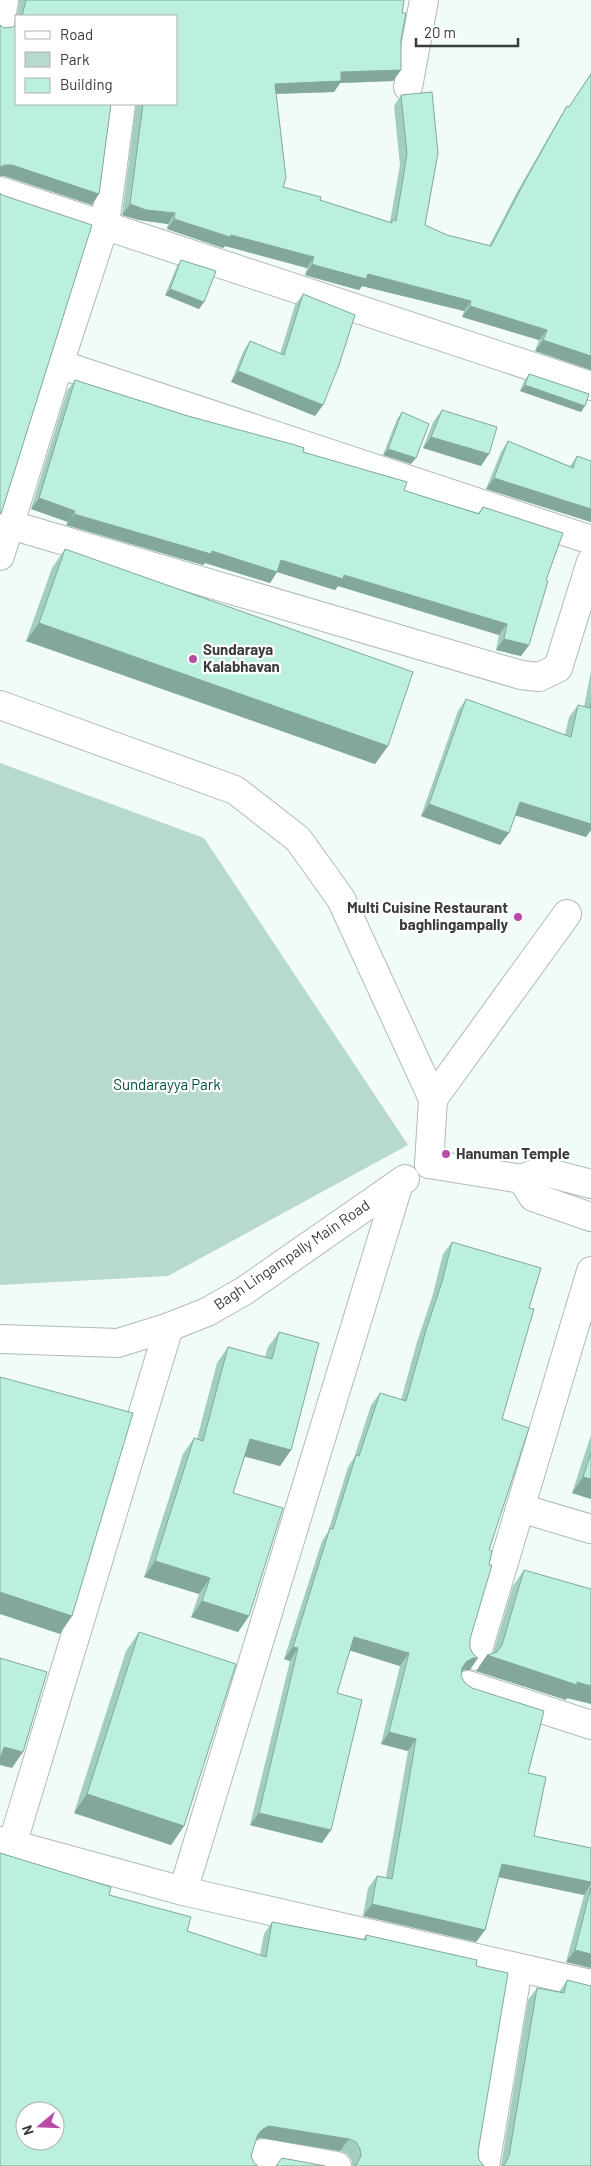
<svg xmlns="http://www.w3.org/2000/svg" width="591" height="2166" font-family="Barlow,sans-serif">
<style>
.green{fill:#b8d9cd}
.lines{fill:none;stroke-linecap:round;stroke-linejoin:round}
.minor-casing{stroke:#b1bab7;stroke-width:30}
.minor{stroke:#fff;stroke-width:28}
.wall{fill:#a1cebe}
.shaded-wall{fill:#83a89b}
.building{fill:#bbf0dd;stroke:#83a89b;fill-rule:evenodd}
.poi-dot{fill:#ba4aa8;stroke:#fff;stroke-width:2}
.labels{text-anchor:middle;stroke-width:4.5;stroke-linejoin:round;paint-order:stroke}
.poi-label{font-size:15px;font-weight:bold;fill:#383c3a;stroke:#fff;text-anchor:start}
.park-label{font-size:15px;fill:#014c3b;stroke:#fff}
.street-label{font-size:15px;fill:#383c3a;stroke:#fff}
</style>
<rect width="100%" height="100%" fill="#f1fbf7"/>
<!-- green -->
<polygon class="green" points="0,763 204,838 408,1145 168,1276 0,1285"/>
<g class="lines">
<!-- minor casing -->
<g class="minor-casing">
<g id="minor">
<polyline points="0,23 4,0"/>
<polyline points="408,87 424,0"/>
<polyline points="0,191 591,386"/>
<polyline points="59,364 591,540"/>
<polyline points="11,525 521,675 539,677 558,668 591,562"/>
<polyline points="0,556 59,364 105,224 121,104"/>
<polyline points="0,705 235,790 298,839 341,899 433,1099 429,1164"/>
<polyline points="433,1099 567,914"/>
<polyline points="429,1164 522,1179"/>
<polyline points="522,1179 533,1197 591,1217"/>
<polyline points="522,1179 541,1171 591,1184"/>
<polyline points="0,1339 118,1343 169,1327 207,1312 244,1291 405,1179"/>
<polyline points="520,1508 591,1529"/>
<polyline points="476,1656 591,1271"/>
<polyline points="468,1685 591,1725"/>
<polyline points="0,1841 183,1891 591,1984"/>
<polyline points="12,1845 169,1327"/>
<polyline points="183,1891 399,1183"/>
<polyline points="258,2166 264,2153 337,2166"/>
<polyline points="485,2166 518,1968"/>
</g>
</g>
<!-- minor -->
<use href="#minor" class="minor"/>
</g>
<!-- wall -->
<g class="wall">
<polygon points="19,0 404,0 402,13 401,40 401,70 393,81 340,83 334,92 276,94 283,187 320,200 390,222 400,165 394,106 401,95 425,225 447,235 489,246 517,192 560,117 567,106 569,107 591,73 591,370 535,351 539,340 462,317 464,311 362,286 359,290 311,277 305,275 307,268 225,246 223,248 167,229 168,224 139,220 122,215 136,104 176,104 176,16 17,16 19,3"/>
<polygon points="181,260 199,309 165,295 177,266"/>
<polygon points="303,294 323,405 315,416 231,382 243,352 250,341 280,354 295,305"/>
<polygon points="529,374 581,412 520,391 524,381"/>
<polygon points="75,380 188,416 303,452 409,492 478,513 483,507 546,580 529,645 521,656 496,650 499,635 338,586 335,590 277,572 270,583 205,563 203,565 66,525 68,522 31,509 67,391"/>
<polygon points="442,410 481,466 423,448 433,422"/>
<polygon points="402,412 411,464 383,455 397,419"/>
<polygon points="508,441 570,466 577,456 591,461 591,522 486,489 501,452"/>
<polygon points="65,549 388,746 375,764 26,641 52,568"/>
<polygon points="591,671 591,830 586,837 515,815 500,845 421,816 458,711 466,699 565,735 569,717 578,705 584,707"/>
<polygon points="452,1242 529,1308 502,1419 489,1550 470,1639 470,1670 464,1670 462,1671 461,1676 465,1683 528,1773 534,1836 591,1848 591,1968 566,1962 584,1895 498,1877 485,1930 476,1942 363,1916 368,1888 377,1876 386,1877 408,1751 381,1744 400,1666 350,1650 337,1693 322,1843 250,1825 290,1661 284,1659 322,1541 328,1532 348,1467 354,1458 371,1405 380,1393 401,1400 417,1342 433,1294 443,1254"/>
<polygon points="279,1332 291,1450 280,1466 245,1456 233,1493 249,1616 238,1632 191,1617 199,1594 144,1577 183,1454 194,1438 197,1439 217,1363 228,1347 265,1357 268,1347"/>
<polygon points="591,1435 591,1499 572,1493"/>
<polygon points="524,1570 567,1698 566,1700 476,1671 493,1653 513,1586"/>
<polygon points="139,1632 184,1826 171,1845 74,1813 126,1651"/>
<polygon points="109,1895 187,1931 260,1955 264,1934 272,1922 363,1939 366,1935 476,1966 478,2152 479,2160 484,2166 352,2166 352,2161 347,2154 340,2151 260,2138 0,2166"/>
<polygon points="567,1980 591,2166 501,2166 528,2000 537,1988 559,1992"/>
</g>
<!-- shaded-wall -->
<g class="shaded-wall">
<polygon points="401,70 393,81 340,83 334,92 268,94 275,84 341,72"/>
<polygon points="5,165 12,165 99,194 92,205 4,176 0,176 0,167"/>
<polygon points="130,204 175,213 168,224 139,220 122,215"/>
<polygon points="174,219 314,257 307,268 225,246 223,248 167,229"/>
<polygon points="312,264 368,274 471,301 464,311 362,286 359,290 305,275"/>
<polygon points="170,289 204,302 199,309 165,295"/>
<polygon points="470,306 547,330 539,340 462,317"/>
<polygon points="543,340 591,356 591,370 535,351"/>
<polygon points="238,371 323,405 315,416 231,382"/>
<polygon points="525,385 585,406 581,412 520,391"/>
<polygon points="431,437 489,454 481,466 423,448"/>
<polygon points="388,449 416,458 411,464 383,455"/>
<polygon points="494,478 591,509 591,522 486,489"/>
<polygon points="39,498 75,511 68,522 31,509"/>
<polygon points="74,514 212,551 281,560 344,575 507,624 499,635 338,586 335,590 277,572 270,583 205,563 203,565 66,525"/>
<polygon points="39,623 388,746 375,764 26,641"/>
<polygon points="504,639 529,645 521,656 496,650"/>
<polygon points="520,802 591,824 591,830 586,837 511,814"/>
<polygon points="429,804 509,833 500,845 421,816"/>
<polygon points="250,1439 291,1450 280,1466 239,1455"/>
<polygon points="583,1477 591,1479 591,1499 572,1493"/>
<polygon points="155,1561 210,1578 199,1594 144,1577"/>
<polygon points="0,1592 72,1616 60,1634 0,1614"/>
<polygon points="202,1601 249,1616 238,1632 191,1617"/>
<polygon points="354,1637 409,1653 400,1666 345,1649"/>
<polygon points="293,1647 298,1648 290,1661 284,1659"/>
<polygon points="487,1655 591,1686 591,1704 567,1698 566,1700 476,1671"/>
<polygon points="473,1658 478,1658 470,1670 464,1670 457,1674 466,1662"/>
<polygon points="389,1732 416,1739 408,1751 381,1744"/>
<polygon points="4,1747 23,1752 12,1768 0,1765 0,1752"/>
<polygon points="87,1794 184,1826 171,1845 74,1813"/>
<polygon points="259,1813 331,1830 322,1843 250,1825"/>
<polygon points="502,1864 591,1882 591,1884 584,1895 493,1876"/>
<polygon points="372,1904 485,1930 476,1942 363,1916"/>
<polygon points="575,1950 591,1954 591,1968 566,1962"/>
<polygon points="269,2126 349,2139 340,2151 260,2138 254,2141 250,2146 263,2129"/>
</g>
<!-- building -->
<g class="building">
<polygon points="26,0 404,0 402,13 406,13 401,40 401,70 341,72 341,81 275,84 286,178 283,187 321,197 320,200 392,223 392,219 396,221 407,154 401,95 432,92 438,153 425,225 447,235 491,246 525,181 567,106 569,107 591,74 591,356 543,340 547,330 470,306 471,301 368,274 366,279 318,266 312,264 314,257 231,235 230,237 174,219 175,213 146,210 130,204 143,104 176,104 176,16 22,16"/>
<polygon points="16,24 16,104 111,104 99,194 12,165 5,165 0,167 0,25 4,28 13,27"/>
<polygon points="0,193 2,195 92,225 1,514 0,514"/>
<polygon points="181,260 216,271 204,302 170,289"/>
<polygon points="303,294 355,315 339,365 323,405 238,371 250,341 284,355"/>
<polygon points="529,374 589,394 585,406 525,385"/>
<polygon points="75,380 188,416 295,445 304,448 303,452 407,482 404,490 409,492 479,514 483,507 563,533 546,580 548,581 529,645 504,639 507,624 344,575 343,579 281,560 277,572 212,551 211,554 74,514 75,511 39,498"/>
<polygon points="442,410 497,427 489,454 431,437"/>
<polygon points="402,412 429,424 416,458 388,449"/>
<polygon points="508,441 573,468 577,456 591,461 591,509 494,478"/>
<polygon points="65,549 413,672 388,746 39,623"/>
<polygon points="466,699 571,737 578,705 590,708 591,703 591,824 520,802 509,833 429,804"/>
<polygon points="452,1242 541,1268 529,1308 534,1309 502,1419 529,1428 489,1550 492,1551 489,1565 492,1565 470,1639 470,1648 473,1654 478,1658 473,1658 466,1662 462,1668 461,1676 465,1683 472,1688 544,1711 528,1773 546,1777 534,1836 591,1848 591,1882 502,1864 485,1930 372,1904 377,1876 392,1879 416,1739 389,1732 409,1653 354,1637 337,1693 362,1700 331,1830 259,1813 298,1648 293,1647 330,1528 333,1529 356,1455 359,1456 380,1393 406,1401 426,1330 442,1282"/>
<polygon points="279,1332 319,1343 291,1450 250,1439 233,1493 283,1508 249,1616 202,1601 210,1578 155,1561 194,1438 203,1441 228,1347 272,1359"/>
<polygon points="0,1377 133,1413 72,1616 0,1592"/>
<polygon points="591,1453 591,1479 583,1477"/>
<polygon points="524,1570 591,1589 591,1686 577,1682 577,1685 487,1655 497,1652 502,1645"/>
<polygon points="139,1632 236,1664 184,1826 87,1794"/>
<polygon points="0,1658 47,1672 23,1752 4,1747 0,1759"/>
<path d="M0 1853 111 1887 109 1895 191 1917 187 1931 266 1957 272 1922 366 1940V1935L477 1960 476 1966 508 1973 478 2152 479 2160 484 2166H354L357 2164 361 2156 360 2149 356 2142 349 2139 269 2126 263 2129 258 2134 251 2156 254 2163 258 2166H0ZM25 2111H55V2141H25Z"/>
<polygon points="591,1887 591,1954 575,1950"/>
<polygon points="567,1980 591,1986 591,2166 502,2166 505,2164 509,2156 537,1988 564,1993"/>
<polygon points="282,2158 325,2166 276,2166"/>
</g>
<!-- markers -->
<g class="poi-dot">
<circle cx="193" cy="659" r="5"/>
<circle cx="518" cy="917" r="5"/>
<circle cx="446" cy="1154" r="5"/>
</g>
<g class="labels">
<!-- poi labels -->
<g class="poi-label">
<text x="203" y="655">Sundaraya<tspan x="203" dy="17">Kalabhavan</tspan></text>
<text x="508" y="913" text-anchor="end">Multi Cuisine Restaurant<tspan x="508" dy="17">baghlingampally</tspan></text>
<text x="456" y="1159">Hanuman Temple</text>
</g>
<!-- park labels -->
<g class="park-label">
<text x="167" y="1090">Sundarayya Park</text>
</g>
<!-- street labels -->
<g class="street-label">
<text transform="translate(292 1255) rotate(-34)" y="5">Bagh Lingampally Main Road</text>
</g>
</g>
<!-- legend -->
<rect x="15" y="15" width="162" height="90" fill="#ffffff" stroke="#afb1b0"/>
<rect x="25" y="31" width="25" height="8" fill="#ffffff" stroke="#afb1b0"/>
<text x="60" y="40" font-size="15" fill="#383c3a">Road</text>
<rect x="25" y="52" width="25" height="15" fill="#b8d9cd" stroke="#afb1b0"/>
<text x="60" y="65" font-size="15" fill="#383c3a">Park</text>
<rect x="25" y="78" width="25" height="15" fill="#bbf0dd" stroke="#afb1b0"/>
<text x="60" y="90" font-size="15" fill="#383c3a">Building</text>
<!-- north arrow -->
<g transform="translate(40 2126) rotate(251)"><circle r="24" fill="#ffffff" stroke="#afb1b0"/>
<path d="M0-4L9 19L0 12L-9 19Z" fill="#ba4aa8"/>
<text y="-8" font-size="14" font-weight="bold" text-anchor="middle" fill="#383c3a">N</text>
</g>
<!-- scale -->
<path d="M416 38v8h102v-8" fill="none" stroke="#383c3a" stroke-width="2.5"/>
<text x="424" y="38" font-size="15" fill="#383c3a" stroke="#ffffff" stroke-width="4" paint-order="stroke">20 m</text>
</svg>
